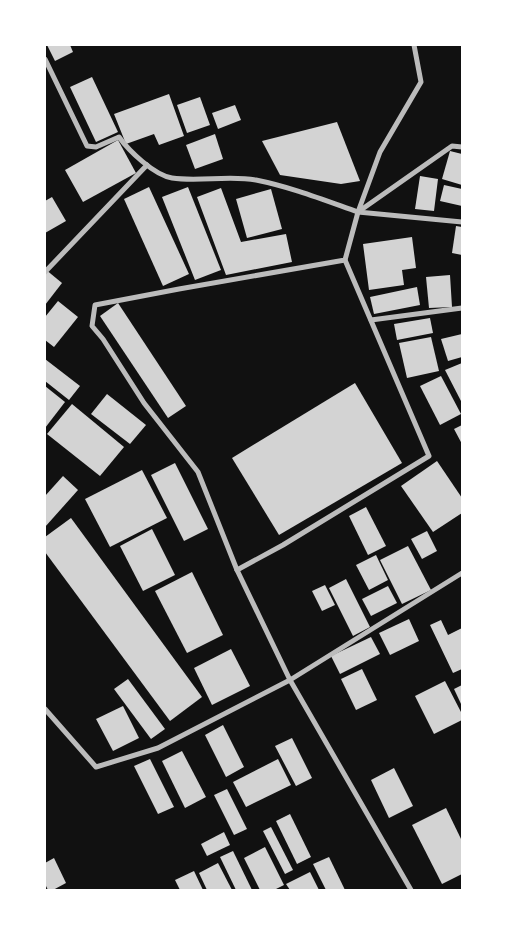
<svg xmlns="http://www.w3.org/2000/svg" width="507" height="935" font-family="Helvetica,sans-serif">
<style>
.building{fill:#d3d3d3}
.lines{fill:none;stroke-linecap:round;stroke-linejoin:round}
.minor{stroke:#bcbcbc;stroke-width:5}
</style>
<rect width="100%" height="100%" fill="#111"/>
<!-- building -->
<g class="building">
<polygon points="47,45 70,45 73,52 55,61"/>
<polygon points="92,77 118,132 96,142 70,87"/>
<polygon points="169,94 184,136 159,145 154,134 126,144 114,114"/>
<polygon points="200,97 210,125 187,133 177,105"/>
<polygon points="235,105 241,120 218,129 212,113"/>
<polygon points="337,122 360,181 341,184 280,175 262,141"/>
<polygon points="215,134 223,159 195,169 186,145"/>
<polygon points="118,140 136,173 83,202 65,170"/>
<polygon points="450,151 462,154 462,185 442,179"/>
<polygon points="420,176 438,179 434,211 415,209"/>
<polygon points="444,185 462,189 462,206 440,201"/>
<polygon points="149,187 189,274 163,286 124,199"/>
<polygon points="188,187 221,270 195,280 162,197"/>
<polygon points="221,188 241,242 286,234 292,262 226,275 197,197"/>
<polygon points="271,189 282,229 247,238 236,199"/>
<polygon points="52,197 66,221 45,233 45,201"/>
<polygon points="456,226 462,227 462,255 452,253"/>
<polygon points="412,237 416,268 402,270 404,285 369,290 363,244"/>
<polygon points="45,269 62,283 45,305"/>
<polygon points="450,275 452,307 429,308 426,277"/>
<polygon points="417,287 420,305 374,314 370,297"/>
<polygon points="58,301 78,317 54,347 45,340 45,317"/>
<polygon points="118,303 186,406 168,418 100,316"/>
<polygon points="430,318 433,333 397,340 394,324"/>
<polygon points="462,334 462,357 448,361 441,339"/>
<polygon points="431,337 439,371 407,378 399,343"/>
<polygon points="45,359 80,386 69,400 45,381"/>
<polygon points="462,363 462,403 445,370"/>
<polygon points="441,376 461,414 440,425 420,386"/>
<polygon points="355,383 402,463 279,535 232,458"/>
<polygon points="45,386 65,402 45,428"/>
<polygon points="107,394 146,425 130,444 91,414"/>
<polygon points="72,404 124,447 100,476 47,434"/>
<polygon points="462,425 462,444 454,429"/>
<polygon points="437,461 462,498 462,513 433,532 401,486"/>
<polygon points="175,463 208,529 184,541 151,475"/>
<polygon points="142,470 167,518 110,547 85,499"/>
<polygon points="63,476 78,490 45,527 45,496"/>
<polygon points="366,507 386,546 368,555 349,516"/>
<polygon points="71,518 202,697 170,721 45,552 45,537"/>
<polygon points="152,529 175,575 143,591 120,546"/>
<polygon points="427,531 437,551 422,559 411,539"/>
<polygon points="408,546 431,590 402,604 380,560"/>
<polygon points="376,555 388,580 369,590 356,565"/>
<polygon points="192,572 223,635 187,653 155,591"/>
<polygon points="346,579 370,627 353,636 329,588"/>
<polygon points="325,585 335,605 322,611 312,591"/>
<polygon points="388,586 397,603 371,616 362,599"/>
<polygon points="409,619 419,641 390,655 379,633"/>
<polygon points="441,620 448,635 462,628 462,669 453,673 430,625"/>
<polygon points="371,637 380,654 340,674 331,656"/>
<polygon points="231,649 250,686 212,705 194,668"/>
<polygon points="362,669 377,700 356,710 341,679"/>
<polygon points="128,679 165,729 151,739 114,689"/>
<polygon points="445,681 462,714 462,720 434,734 415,696"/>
<polygon points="462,685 462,706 454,689"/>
<polygon points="123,706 139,738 113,751 96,719"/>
<polygon points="223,725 244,767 226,777 205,735"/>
<polygon points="292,738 312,778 296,786 275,746"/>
<polygon points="182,751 206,797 185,808 162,761"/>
<polygon points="150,759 174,807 158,814 134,766"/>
<polygon points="278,759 291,785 246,807 233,782"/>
<polygon points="394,768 413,806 389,818 371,780"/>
<polygon points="227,789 247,829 234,835 214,795"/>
<polygon points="446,808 462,841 462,874 442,884 412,825"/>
<polygon points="290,814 311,857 297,864 276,821"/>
<polygon points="271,827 293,870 285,874 263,831"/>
<polygon points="224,832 230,845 207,856 201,844"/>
<polygon points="265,847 284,885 274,890 260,890 244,858"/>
<polygon points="233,851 252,890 236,890 220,857"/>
<polygon points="329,857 345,890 326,890 313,864"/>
<polygon points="54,858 66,883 53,890 48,890 45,884 45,863"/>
<polygon points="218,863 232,890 207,890 199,873"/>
<polygon points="194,871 203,890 180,890 175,880"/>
<polygon points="310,872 319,890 290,890 286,884"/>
</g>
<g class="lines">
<!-- minor -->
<g class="minor">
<path d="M45 59 87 146 96 147 119 137C129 151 154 175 172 178 199 182 229 175 256 180 291 187 324 200 358 212L452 146 462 147"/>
<polyline points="358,212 462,222"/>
<polyline points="45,272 147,165"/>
<polyline points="371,320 462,308"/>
<polyline points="237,570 283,545 429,456 345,260"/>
<polyline points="45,709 96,767 158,748 290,680 462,573"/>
<polyline points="411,890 290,680 237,570 198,472 144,403 103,339 92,326 95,305 179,289 345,260 358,212 380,152 421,82 414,45"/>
</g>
</g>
<!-- border -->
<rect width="507" height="935" fill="none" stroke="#ffffff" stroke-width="92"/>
</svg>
